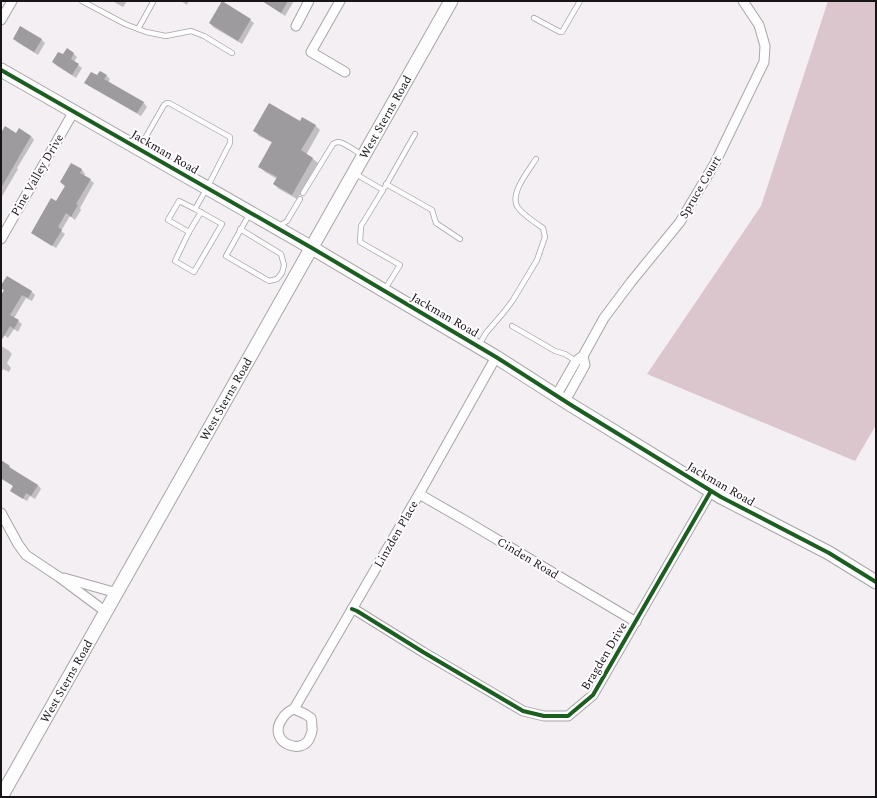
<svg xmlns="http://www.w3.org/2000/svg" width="877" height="798" font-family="Spectral,serif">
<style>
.forest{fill:#dcc6cd}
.shadow{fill:#0003}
.building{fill:#9d9b9e}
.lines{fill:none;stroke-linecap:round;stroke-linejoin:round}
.lane-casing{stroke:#a8a5a8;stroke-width:6}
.street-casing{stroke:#a8a5a8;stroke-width:11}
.secondary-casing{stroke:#a8a5a8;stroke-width:15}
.lane{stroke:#fdfdfd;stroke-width:4.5}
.street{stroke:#fdfdfd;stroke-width:9}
.secondary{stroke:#fdfdfd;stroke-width:13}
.cycleway-casing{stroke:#fffdff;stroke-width:6}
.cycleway{stroke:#1b5e20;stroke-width:4}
.labels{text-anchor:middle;stroke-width:4;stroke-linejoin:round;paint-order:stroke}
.street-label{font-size:12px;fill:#171517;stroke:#fffdff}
</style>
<rect width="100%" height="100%" fill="#f3eff3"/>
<!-- forest -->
<polygon class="forest" points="828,1 876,1 876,425 855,461 647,374 761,206"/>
<!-- shadow -->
<g class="shadow">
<polygon points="112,1 127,1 123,7"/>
<polygon points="181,1 189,1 187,5"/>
<polygon points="263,1 294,1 285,16 267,4"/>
<polygon points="250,20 254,23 242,44 213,27 210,23"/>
<polygon points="14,38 42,40 45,43 38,55 17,42"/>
<polygon points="74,54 77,57 74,62 82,68 76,78 57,66 53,62 63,56"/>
<polygon points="106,75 110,79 108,83 144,103 147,107 141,116 89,86 86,82 98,77"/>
<polygon points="301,123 315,125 320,130 306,155 312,158 318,163 297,199 279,189 274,184 277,179 265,172 259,166 273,143 259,136 254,130"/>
<polygon points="16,134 31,136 34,140 17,168 18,169 1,198 1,135"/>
<polygon points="71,164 82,170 85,174 84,176 90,180 94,183 80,208 81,210 75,220 70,216 61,231 65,234 56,248 36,236 32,232 57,202 66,187 61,182"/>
<polygon points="1,287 31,291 35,295 32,301 26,298 14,318 22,324 18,332 14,329 8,338 1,333 1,297 5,291"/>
<polygon points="1,346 8,350 12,354 7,363 11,368 9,372 3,369 1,373"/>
<polygon points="1,462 9,467 13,470 38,485 41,489 35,499 30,496 27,501 15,494 11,491 14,486 1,479"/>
</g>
<!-- building -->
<g class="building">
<polygon points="222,1 251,19 238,41 209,23"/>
<polygon points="262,1 288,1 281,13"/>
<polygon points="20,26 42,39 34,52 13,39"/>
<polygon points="67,48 74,53 71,59 79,64 72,75 52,62 58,52 63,54"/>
<polygon points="100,71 107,75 104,79 144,102 137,113 84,83 91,72 97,75"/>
<polygon points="269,103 300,121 302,117 316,125 301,150 313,158 292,195 273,184 277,177 258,167 272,142 253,131"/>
<polygon points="5,126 16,133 19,128 31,136 1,188 1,133"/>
<polygon points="71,163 82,169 80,173 91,179 76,204 78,205 71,217 66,213 58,227 62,230 52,246 31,233 51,198 56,201 65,186 60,182"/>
<polygon points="7,276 32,291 28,298 22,295 10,315 19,320 14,329 10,326 1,341 1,295 4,290 1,288 1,285"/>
<polygon points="1,460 10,466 9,467 38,485 31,496 26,493 23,499 10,491 13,486 1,478"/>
</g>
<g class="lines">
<!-- lane casing -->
<g class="lane-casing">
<g id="lane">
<polyline points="82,1 125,24 146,32 166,36 191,31 204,36 232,53"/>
<polyline points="534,18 560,32 562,32 580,1"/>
<polyline points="138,29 153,2"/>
<polyline points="140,147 164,105 167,103 169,103 230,137 230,143 207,188 195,209 179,201 168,220 189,232 175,261 194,272 222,224 195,209"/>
<polyline points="354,173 383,190 361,226 360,242 400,265 385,289"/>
<polyline points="386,184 432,210 436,223 460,239"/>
<polyline points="385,187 415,134"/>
<path d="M303 193 333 144C335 143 336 142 339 142 345 143 357 152 362 155"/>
<polyline points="278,227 287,221 300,199"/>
<polyline points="240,229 281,254 284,265 282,273 277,279 269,281 226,256 250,213"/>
<polyline points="189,232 201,212"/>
<polyline points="512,326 555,351 565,354 576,361"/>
<path d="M479 345 486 333 504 312 513 300 537 260 545 237 543 228C537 224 520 212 517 206 510 193 529 170 536 159"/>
</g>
</g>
<!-- street casing -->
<g class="street-casing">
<g id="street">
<polyline points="340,1 311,52 345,72"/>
<polyline points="1,20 12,1"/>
<polyline points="296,26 309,1"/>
<polyline points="1,239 74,111"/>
<polyline points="556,396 576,361 583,356 604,318 631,282 680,222 715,163 764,62 765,46 759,25 743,1"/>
<polyline points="565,401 585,365 583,356"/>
<polyline points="419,494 466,521 636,622"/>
<polyline points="1,513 18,544 26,555 59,577 106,612"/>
<polyline points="64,578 117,593"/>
<polyline points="352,609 357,611 423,652 523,711 544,716 568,716 593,695 711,491"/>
<polyline points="294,709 419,494 496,357"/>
<path d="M294 709 305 714 311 718C312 721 312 725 312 728 313 731 311 734 310 737 303 757 266 742 282 719 285 714 288 711 294 709Z"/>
</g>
</g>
<!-- secondary casing -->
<g class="secondary-casing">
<g id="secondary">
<polyline points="1,70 312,248 496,357 571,405 721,497 829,553 876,582"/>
<path id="s1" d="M1 797 451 1"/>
</g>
</g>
<!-- lane -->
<use href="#lane" class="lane"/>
<!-- street -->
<use href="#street" class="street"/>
<!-- secondary -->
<use href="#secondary" class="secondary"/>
<!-- cycleway casing -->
<g class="cycleway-casing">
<g id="cycleway">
<polyline points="1,70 312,248 496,357 571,405 721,497 829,553 876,582"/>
<polyline points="352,609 357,611 423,652 523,711 544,716 568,716 593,695 711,491"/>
</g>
</g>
<!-- cycleway -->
<use href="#cycleway" class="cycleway"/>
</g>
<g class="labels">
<!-- street labels -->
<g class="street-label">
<text dy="4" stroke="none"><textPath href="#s1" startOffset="781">West Sterns Road</textPath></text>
<text transform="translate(165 152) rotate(30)" y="4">Jackman Road</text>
<text transform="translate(37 175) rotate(-60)" y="4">Pine Valley Drive</text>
<text transform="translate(700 187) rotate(-60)" y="4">Spruce Court</text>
<text transform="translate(445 315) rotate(30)" y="4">Jackman Road</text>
<text dy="4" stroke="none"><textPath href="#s1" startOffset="457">West Sterns Road</textPath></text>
<text transform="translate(721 484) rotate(30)" y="4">Jackman Road</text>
<text transform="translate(396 534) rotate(-60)" y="4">Linzden Place</text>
<text transform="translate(528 558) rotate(31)" y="4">Cinden Road</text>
<text transform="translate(604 656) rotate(-59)" y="4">Bragden Drive</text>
<text dy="4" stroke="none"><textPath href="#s1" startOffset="133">West Sterns Road</textPath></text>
</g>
</g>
<!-- border -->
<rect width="877" height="798" fill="none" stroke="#171517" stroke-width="4"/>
</svg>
